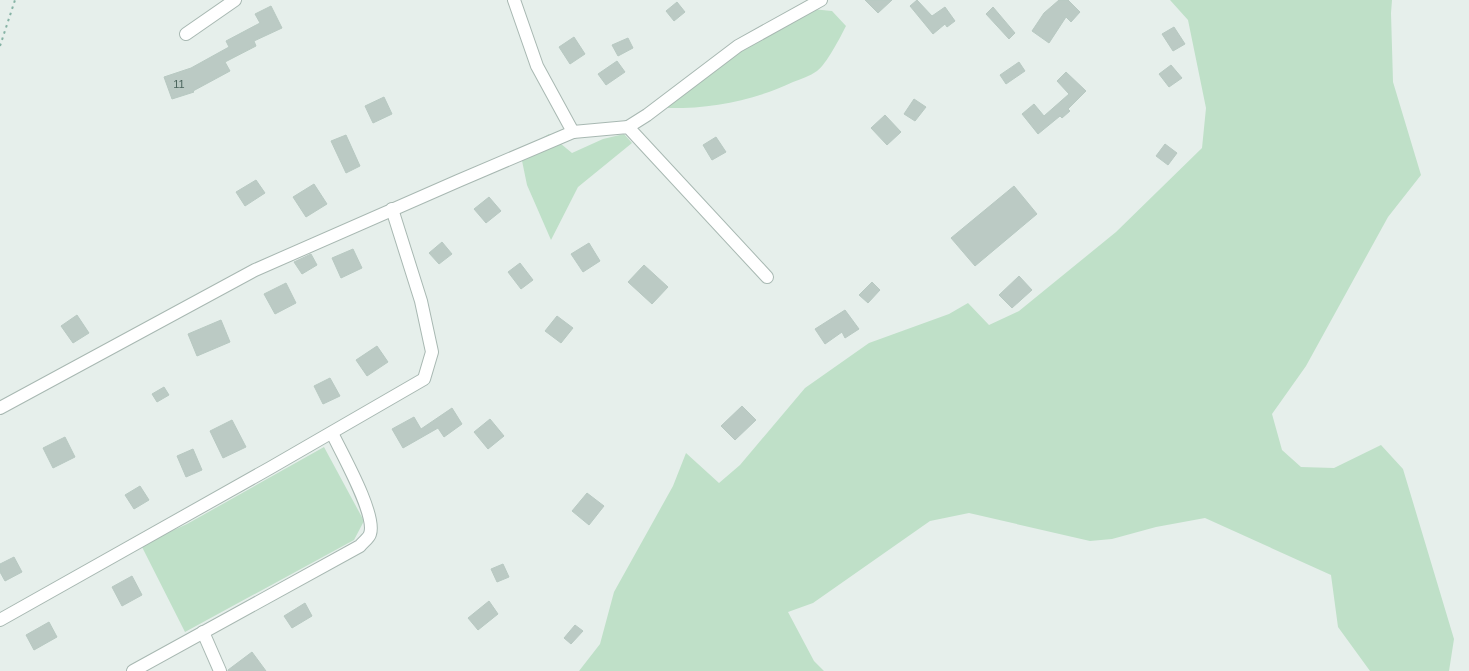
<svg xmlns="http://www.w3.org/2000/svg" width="1469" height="671" font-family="Helvetica,sans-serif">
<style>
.green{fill:#bfe0c8}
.building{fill:#bbcac4;stroke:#b8c9c2}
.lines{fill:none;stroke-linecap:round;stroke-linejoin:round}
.street-casing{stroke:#a8b8b2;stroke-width:14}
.path{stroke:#86b3a5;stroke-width:2;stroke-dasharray:2.5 4;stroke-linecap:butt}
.street{stroke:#fff;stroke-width:12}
.labels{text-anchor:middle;stroke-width:5;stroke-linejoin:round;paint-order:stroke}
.number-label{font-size:11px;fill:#4a645c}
</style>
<rect width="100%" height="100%" fill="#e6efeb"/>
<!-- green -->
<g class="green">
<polygon points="1170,0 1392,0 1391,13 1393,82 1421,175 1388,217 1306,366 1272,414 1282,450 1301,467 1334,468 1381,445 1403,469 1454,639 1449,671 1370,671 1338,627 1331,575 1205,518 1156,527 1112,539 1090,541 969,513 930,521 813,603 788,612 814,661 824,671 579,671 600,644 614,592 673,486 686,453 719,483 740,465 805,388 869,343 949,314 968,303 989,325 1019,311 1116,232 1202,148 1206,108 1188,20"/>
<path d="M812 9 832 11 846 26C841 36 826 65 817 71 810 76 801 79 793 82 750 102 709 109 662 108L716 64Z"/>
<polygon points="549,134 572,153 603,139 624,134 632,143 578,187 551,240 527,185 520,151"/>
<polygon points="324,447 364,521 354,540 185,632 141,545 187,524"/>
</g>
<!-- building -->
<g class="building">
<polygon points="865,0 892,0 878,13"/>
<polygon points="917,0 932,16 945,7 955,21 947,27 945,24 933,34 910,6"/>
<polygon points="1059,0 1068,0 1080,12 1071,22 1066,17 1049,43 1032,31 1044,13"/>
<polygon points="677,2 685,12 674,21 666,11"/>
<polygon points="271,6 282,28 254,41 256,46 225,62 230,71 193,91 194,92 172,99 164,77 191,68 229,47 226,41 260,23 255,14"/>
<polygon points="993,7 1015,33 1009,39 986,14"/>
<polygon points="1174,27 1185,44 1173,51 1162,34"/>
<polygon points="574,37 585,54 570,64 559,47"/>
<polygon points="628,38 633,48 618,56 612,45"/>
<polygon points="617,61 625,72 606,85 598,74"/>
<polygon points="1019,62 1025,71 1006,84 1000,75"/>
<polygon points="1171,65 1182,78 1169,87 1159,74"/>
<polygon points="1066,72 1086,91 1068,109 1070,111 1062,118 1060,116 1038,134 1022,114 1034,104 1044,116 1069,94 1057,81"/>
<polygon points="384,97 392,114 373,123 365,106"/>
<polygon points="914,99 926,107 915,121 904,114"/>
<polygon points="885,115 901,132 887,145 871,128"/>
<polygon points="346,135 360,166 346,173 331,141"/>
<polygon points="716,137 726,152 712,160 703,145"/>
<polygon points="1165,144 1177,153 1168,165 1156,156"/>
<polygon points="256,180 265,193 245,206 236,192"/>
<polygon points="314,184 327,204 306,217 293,197"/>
<polygon points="1014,186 1037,214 975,266 951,238"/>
<polygon points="489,197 501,211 486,223 474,209"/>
<polygon points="442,242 452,254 439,264 429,253"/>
<polygon points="589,243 600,261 583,272 571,254"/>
<polygon points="353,249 362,268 341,278 332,258"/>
<polygon points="311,254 317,265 302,274 294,262"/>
<polygon points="520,263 533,280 521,289 508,272"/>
<polygon points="644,265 668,287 652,304 628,282"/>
<polygon points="1019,276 1032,290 1012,308 999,295"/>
<polygon points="872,282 880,290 868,303 859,295"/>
<polygon points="286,283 296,303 275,314 264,294"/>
<polygon points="845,310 859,329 845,338 842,332 825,344 815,329"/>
<polygon points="77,315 89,333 73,343 61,326"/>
<polygon points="557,316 573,328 561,343 545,331"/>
<polygon points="221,320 230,342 197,356 188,334"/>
<polygon points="377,346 388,362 367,376 356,360"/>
<polygon points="330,378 340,396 323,404 314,386"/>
<polygon points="164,387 169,395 157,402 152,394"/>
<polygon points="742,406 756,420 735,440 721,426"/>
<polygon points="452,408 462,424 444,437 438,428 403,448 392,429 414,417 421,429"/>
<polygon points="490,419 504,436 488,449 474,432"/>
<polygon points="232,420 246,447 223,458 210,431"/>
<polygon points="65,437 75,457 53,468 43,448"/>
<polygon points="193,449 202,470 186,477 177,456"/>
<polygon points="140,486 149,500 134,509 125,495"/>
<polygon points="587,493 604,506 589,525 572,511"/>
<polygon points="14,557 22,572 5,581 0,572 0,564"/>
<polygon points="503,564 509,577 497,582 491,569"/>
<polygon points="132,576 142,595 122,606 112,587"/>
<polygon points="489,601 498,614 478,630 468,618"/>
<polygon points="305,603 312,616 292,628 284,616"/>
<polygon points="49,622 57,637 34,650 26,635"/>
<polygon points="575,625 583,631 571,644 564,638"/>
<polygon points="252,652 266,671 228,671 228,670"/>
</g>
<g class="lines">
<!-- street casing -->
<g class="street-casing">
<g id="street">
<polyline points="514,0 537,66 573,132"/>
<polyline points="186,34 235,0"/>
<polyline points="628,127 647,115 738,46 821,0"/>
<polyline points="0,408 255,270 458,181 573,132 628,127 767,277"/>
<polyline points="0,620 270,468 424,379 432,352 421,301 392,209"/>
<polyline points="203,632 220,671"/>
<path d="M133 671 360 546C363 542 369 538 370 534 377 515 341 452 332 433"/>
</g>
</g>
<!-- path -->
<polyline class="path" points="0,46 15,0"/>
<!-- street -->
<use href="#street" class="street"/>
</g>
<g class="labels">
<!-- number labels -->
<g class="number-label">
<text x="179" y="88">11</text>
</g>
</g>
</svg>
